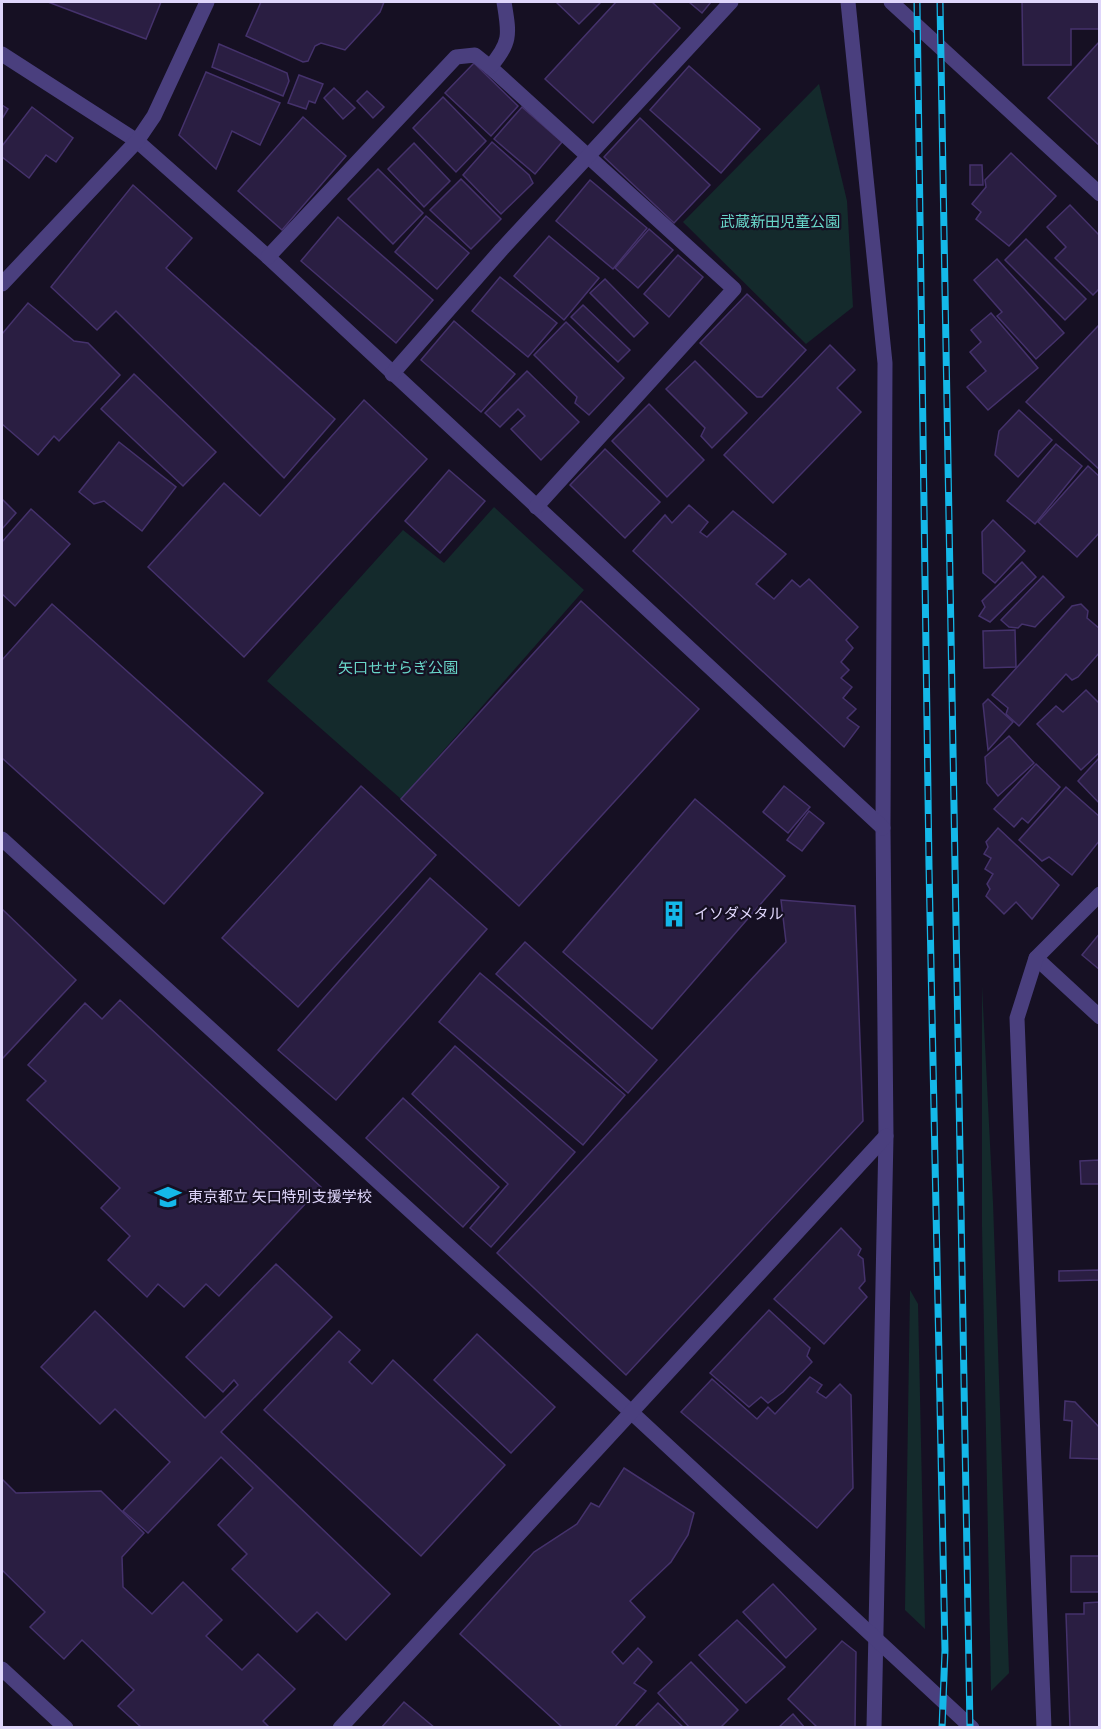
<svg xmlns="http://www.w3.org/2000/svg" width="1101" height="1729" font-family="Figtree,'Noto Sans JP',sans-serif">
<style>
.green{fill:#142a2c}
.building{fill:#2a1e42;stroke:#45326c;stroke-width:1.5}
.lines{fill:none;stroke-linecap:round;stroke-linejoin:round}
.minor{stroke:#4a3f7e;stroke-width:15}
.rail-casing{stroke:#14b8e9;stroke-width:7}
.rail{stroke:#161023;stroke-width:4.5;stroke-dasharray:14;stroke-linecap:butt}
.labels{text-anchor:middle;stroke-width:4.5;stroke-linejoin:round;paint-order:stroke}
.park-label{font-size:15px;fill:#68d5c8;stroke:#161023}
.poi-label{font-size:15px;fill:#dfd6fb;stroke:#161023;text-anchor:start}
</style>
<rect width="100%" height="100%" fill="#161023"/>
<!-- green -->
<g class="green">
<polygon points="819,84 847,201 853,307 806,344 683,222"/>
<polygon points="494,507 584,590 401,799 267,681 403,530 444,563"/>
<polygon points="982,986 993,1203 1009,1673 991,1691 982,1226"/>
<polygon points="910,1290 918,1304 925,1629 905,1610"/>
</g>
<!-- building -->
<g class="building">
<polygon points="48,2 161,2 146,39"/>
<polygon points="261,2 384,2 380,12 345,50 321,43 315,46 308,61 303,62 246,36"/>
<polygon points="556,2 601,2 579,24"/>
<polygon points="616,2 652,2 680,28 593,123 545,79"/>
<polygon points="689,2 711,2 702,13"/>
<polygon points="1022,2 1100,2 1100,29 1071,29 1071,65 1023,65"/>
<polygon points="1100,41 1100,146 1048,98"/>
<polygon points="219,44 287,73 289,81 283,96 212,67"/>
<polygon points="474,63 518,106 491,136 445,93"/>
<polygon points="689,66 760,129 721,173 650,110"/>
<polygon points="206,72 280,103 260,145 232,131 216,169 179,135"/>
<polygon points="299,75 323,84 315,103 309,101 306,109 288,103"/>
<polygon points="334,88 355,108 343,119 324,98"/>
<polygon points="367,91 384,107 373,118 357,101"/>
<polygon points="443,97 486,141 456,172 413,128"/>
<polygon points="2,105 8,109 2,119"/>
<polygon points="32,107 73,138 56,162 46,155 29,178 2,157 2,146"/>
<polygon points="522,107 562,142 535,174 494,139"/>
<polygon points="303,117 346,156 282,230 238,191"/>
<polygon points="640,118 710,185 674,223 604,157"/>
<polygon points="492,142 529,175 533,183 501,214 463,175"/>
<polygon points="414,143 450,181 424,207 388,169"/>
<polygon points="1011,153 1056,196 1009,246 976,219 981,212 972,204 986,187 985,180"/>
<polygon points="970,165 982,165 983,185 970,185"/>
<polygon points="378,169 423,213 393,244 348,199"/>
<polygon points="461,179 501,219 471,249 430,210"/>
<polygon points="590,180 647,228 613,269 556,221"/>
<polygon points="133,185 192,238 166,268 335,419 284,478 116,311 97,330 51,287"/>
<polygon points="1070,205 1100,236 1100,288 1093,295 1055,258 1066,247 1047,227"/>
<polygon points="426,216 469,253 437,289 395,252"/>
<polygon points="338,217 433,300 396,343 301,261"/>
<polygon points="649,229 673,250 638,288 615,268"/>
<polygon points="549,236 599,278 564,320 514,276"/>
<polygon points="1026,239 1086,299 1065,320 1005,260"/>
<polygon points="678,255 703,277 669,317 644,294"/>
<polygon points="997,259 1064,333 1036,359 997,316 1002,312 974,280"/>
<polygon points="500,277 557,323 528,357 472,311"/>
<polygon points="605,279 648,323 634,337 590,293"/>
<polygon points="747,294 806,350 762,397 757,397 700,343"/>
<polygon points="28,303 74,341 88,343 120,375 59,441 54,436 38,455 2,424 2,334"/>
<polygon points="583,305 630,350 618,362 571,317"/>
<polygon points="991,313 1038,368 988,410 967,387 986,371 970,352 981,342 971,330"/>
<polygon points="454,321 515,374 481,412 421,360"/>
<polygon points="566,322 624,378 589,415 575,403 577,397 534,355"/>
<polygon points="1100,324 1100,470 1026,402"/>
<polygon points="830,345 855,370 837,388 861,412 773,503 724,455"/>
<polygon points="695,361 747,413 712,448 701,436 705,428 666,389"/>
<polygon points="527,371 579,422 541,460 511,429 525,416 518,409 500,427 485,413"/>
<polygon points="134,374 216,452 183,486 101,409"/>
<polygon points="364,400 427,459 244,657 148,567 224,483 260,516"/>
<polygon points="649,404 704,460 667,497 612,441"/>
<polygon points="1019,410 1052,440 1018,477 995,455 999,431"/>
<polygon points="119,442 176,487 142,531 104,501 94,504 79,492"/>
<polygon points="1056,444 1082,466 1035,524 1007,501"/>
<polygon points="605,449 660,502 625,538 570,485"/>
<polygon points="1088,466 1100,477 1100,532 1077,557 1038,522"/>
<polygon points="449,470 485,501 440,553 405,521"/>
<polygon points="2,499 16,513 2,529"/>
<polygon points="689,505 708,522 700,532 707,537 733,511 786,554 756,584 774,599 792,580 800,587 809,579 858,627 846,640 853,648 841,662 849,670 841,678 852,687 843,698 856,709 847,718 859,727 844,747 633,551 665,515 672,523"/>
<polygon points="31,509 70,544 15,606 2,594 2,542"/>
<polygon points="993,520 1025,551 995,583 983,573 982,532"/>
<polygon points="1022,562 1036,577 990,622 979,616 985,607 982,601"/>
<polygon points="1043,576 1064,597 1035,627 1022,624 1018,628 1009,627 1001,620"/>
<polygon points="581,601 699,709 519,906 401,799"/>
<polygon points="52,604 263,793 164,904 2,758 2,660"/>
<polygon points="1081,604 1088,611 1087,618 1100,629 1100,652 1078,677 1072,680 1066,674 1019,726 1006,714 1008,708 992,695 1072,606"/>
<polygon points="1015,630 1016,667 984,668 983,631"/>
<polygon points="1086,690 1100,704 1100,752 1081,770 1037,724 1056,706 1063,712"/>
<polygon points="988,699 1013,722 988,750 983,704"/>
<polygon points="1009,736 1034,763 998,796 987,783 985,757"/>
<polygon points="1100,757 1100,804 1078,781"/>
<polygon points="1036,764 1060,787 1028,823 1022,818 1014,827 994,809"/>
<polygon points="361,786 436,855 298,1007 222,938"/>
<polygon points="784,786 810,807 788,833 763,812"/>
<polygon points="1066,787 1100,817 1100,840 1072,875 1049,857 1042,861 1019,840"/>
<polygon points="695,799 785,876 652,1029 563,952"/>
<polygon points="809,811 824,823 802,851 787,840"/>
<polygon points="998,828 1059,885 1032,919 1016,902 1004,914 986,896 990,889 987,884 993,874 985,869 991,858 984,854 988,847 986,842"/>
<polygon points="430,878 487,929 336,1100 278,1050"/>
<polygon points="781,900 855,906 863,1121 626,1375 497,1253 786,942"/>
<polygon points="2,909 76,980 2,1059"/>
<polygon points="1100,933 1100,970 1082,955"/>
<polygon points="525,942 657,1060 628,1093 496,974"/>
<polygon points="480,973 625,1095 583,1145 439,1022"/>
<polygon points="120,1000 321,1187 219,1296 206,1284 184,1307 158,1284 147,1297 108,1260 130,1236 101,1208 120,1188 27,1100 46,1081 28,1065 85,1003 102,1019"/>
<polygon points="455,1046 575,1152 491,1247 470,1228 508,1184 412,1094"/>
<polygon points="403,1098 499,1187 463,1227 366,1138"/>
<polygon points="1100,1160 1100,1184 1081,1184 1080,1161"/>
<polygon points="841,1228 861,1249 858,1255 863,1259 865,1281 859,1288 867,1297 824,1344 774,1299"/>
<polygon points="276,1264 332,1317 221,1432 390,1594 346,1640 317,1612 297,1632 232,1569 247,1554 218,1525 253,1488 221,1457 148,1533 123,1511 170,1462 115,1409 100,1424 41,1367 95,1311 205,1418 238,1385 234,1380 223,1392 186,1357"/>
<polygon points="1100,1270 1100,1280 1059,1281 1059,1271"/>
<polygon points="769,1310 810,1348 807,1356 812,1362 783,1392 768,1403 761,1397 749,1407 710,1373"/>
<polygon points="339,1331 360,1350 349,1362 372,1384 393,1360 505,1465 421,1556 264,1410"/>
<polygon points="477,1334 555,1407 511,1453 434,1380"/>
<polygon points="810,1377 822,1385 817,1392 826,1398 840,1384 851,1395 853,1488 817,1528 681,1412 712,1379 757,1419 768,1407 775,1414"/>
<polygon points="1065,1401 1075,1402 1100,1428 1100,1459 1070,1458 1072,1421 1064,1420"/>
<polygon points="624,1468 694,1513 688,1535 671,1562 630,1601 645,1617 612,1652 623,1664 638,1648 652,1662 634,1683 646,1691 614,1728 563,1728 460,1634 534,1552 577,1524 591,1503 599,1507"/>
<polygon points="2,1479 16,1493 101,1491 144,1533 122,1557 123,1587 152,1614 183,1582 222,1620 206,1636 242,1670 258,1654 295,1689 263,1721 270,1728 142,1728 118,1706 134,1690 82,1640 64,1659 30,1627 45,1612 2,1570"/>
<rect x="1071" y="1556" width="29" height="36"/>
<polygon points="773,1584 816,1629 786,1658 743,1612"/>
<polygon points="1100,1602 1100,1728 1070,1728 1066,1614 1084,1614 1084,1603"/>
<polygon points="737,1620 785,1667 746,1703 699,1655"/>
<polygon points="842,1641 856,1652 855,1728 818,1728 788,1699"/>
<polygon points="691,1662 738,1710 720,1728 690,1728 658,1693"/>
<polygon points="404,1702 435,1728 381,1728"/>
<polygon points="658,1703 684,1728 634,1728"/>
<polygon points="793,1714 805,1728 778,1728"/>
</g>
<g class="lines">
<!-- minor -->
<g class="minor">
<polyline points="848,2 885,363 883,828 886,1136 874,1728"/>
<polyline points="891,2 1100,194"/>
<polyline points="2,54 137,141 163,164 268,257 883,828"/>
<polyline points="490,67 734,289 536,507"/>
<path d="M268 257 456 57 475 55 490 67C512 42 509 33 504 2"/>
<polyline points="2,284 137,141 154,116 207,2"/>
<polyline points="392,374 502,249 731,2"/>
<polyline points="2,839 630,1411 972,1728"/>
<polyline points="1036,958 1100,1017"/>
<polyline points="2,1669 66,1728"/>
<polyline points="340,1728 886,1136"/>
<polyline points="1044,1728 1017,1018 1036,958 1100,894"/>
</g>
<!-- rail casing -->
<g class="rail-casing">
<g id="rail">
<polyline points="917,2 929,866 945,1650 942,1728"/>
<polyline points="940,2 970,1728"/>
</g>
</g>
<!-- rail -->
<use href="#rail" class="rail"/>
</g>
<!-- icons -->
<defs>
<g id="building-bare" transform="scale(2.07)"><path d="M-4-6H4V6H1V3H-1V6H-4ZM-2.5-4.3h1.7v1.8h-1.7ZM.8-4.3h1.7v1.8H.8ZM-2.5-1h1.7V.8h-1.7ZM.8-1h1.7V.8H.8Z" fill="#14b8e9" stroke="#161023" stroke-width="2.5" paint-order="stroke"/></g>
<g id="school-bare" transform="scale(2.07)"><path d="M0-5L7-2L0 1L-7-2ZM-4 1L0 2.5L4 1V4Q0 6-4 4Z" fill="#14b8e9" stroke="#161023" stroke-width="2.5" paint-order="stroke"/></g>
</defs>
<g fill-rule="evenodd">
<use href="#building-bare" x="674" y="914"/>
<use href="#school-bare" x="168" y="1197"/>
</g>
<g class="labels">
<!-- park labels -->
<g class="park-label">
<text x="780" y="227">武蔵新田児童公園</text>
<text x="398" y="673">矢口せせらぎ公園</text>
</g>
<!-- poi labels -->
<g class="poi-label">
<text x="694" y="919">イソダメタル</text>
<text x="188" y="1202">東京都立 矢口特別支援学校</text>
</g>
</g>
<!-- border -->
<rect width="1101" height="1729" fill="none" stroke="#dfd6fb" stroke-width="6"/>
</svg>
